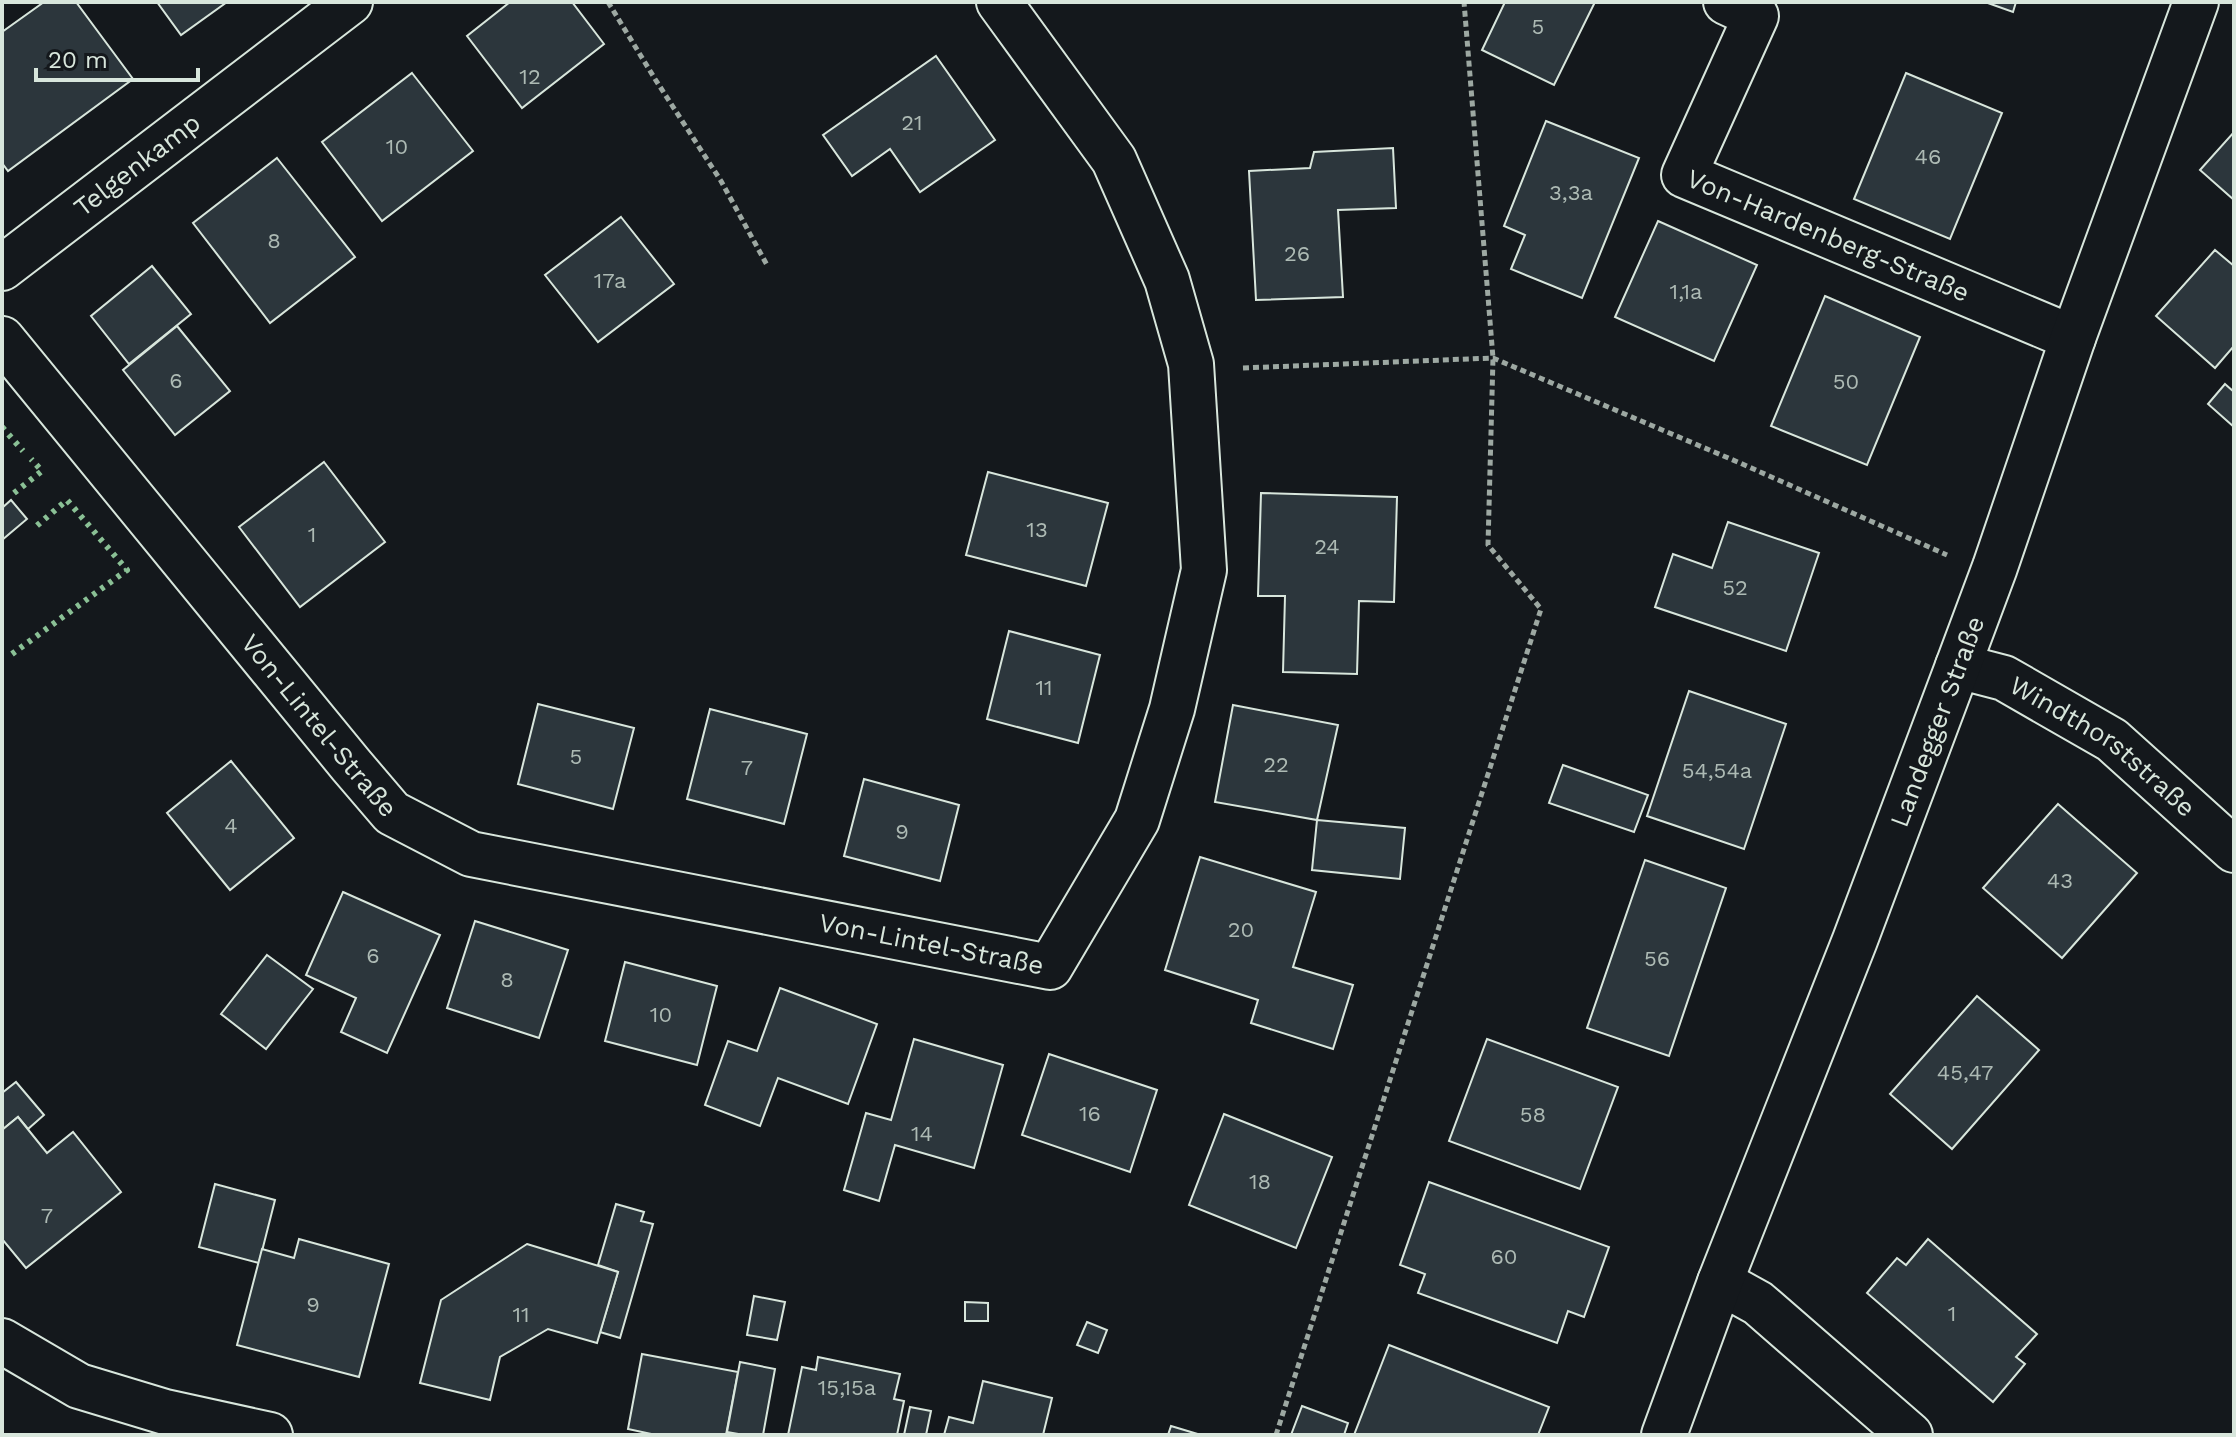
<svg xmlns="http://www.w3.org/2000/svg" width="2236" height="1437" font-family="'Work Sans',sans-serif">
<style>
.building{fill:#2c363c;stroke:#d8e6dc;stroke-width:2}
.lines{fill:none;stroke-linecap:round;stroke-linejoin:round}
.street-casing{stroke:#d8e6dc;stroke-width:48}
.secondary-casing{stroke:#d8e6dc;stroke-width:48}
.path{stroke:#9da8a2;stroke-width:5;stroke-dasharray:6 4;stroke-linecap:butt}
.street{stroke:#14181c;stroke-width:44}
.secondary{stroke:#14181c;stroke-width:44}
.hedge{stroke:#8ac095;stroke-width:6;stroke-dasharray:4 6;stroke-linecap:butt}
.labels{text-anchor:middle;stroke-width:6;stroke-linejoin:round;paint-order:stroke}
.number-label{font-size:22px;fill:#adbab4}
.street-label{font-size:26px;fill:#d8e6dc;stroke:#14181c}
</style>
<rect width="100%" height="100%" fill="#14181c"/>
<!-- building -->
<g class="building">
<polygon points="44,2 76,2 133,79 8,171 2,163 2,32"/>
<polygon points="157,2 227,2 181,35"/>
<polygon points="510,2 572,2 604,44 522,108 467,36"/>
<polygon points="1505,2 1595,2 1554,85 1482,50"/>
<polygon points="1985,2 2016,2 2013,12"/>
<polygon points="936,56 995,140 920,192 890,149 852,176 823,135"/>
<polygon points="412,73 473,151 382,221 322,142"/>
<polygon points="1906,73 2002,113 1950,239 1854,199"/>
<polygon points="1546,121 1639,158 1582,298 1511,269 1525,235 1504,226"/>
<polygon points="2234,132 2234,200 2200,170"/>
<polygon points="1393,148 1396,208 1338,210 1343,297 1256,300 1249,171 1310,168 1314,152"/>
<polygon points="277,158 355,257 270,323 193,223"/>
<polygon points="621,217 674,284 598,342 545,275"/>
<polygon points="1658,221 1757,265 1714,361 1615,317"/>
<polygon points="2215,250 2234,266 2234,346 2215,368 2156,316"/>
<polygon points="152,266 191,314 129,364 91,316"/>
<polygon points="1825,296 1920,337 1867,465 1771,426"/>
<polygon points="177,326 230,391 175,435 123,370"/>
<polygon points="2225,384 2234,392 2234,427 2208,404"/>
<polygon points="324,462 385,542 300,607 239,527"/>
<polygon points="988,472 1108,503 1086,586 966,555"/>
<polygon points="1261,493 1397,497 1394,602 1359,601 1357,674 1283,672 1285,596 1258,596"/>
<polygon points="11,500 27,519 2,540 2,508"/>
<polygon points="1728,522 1819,553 1786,651 1655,607 1673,554 1712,568"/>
<polygon points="1009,631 1100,655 1078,743 987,719"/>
<polygon points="1689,691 1786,724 1744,849 1647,816"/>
<polygon points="538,704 634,728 613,809 518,784"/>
<polygon points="1233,705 1338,725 1317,820 1215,802"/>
<polygon points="710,709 807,734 784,824 687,799"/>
<polygon points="231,761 294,838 230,890 167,813"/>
<polygon points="1563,765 1648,795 1634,832 1549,803"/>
<polygon points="864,779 959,805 940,881 844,856"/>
<polygon points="2058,804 2137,873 2062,958 1983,888"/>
<polygon points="1317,820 1405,828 1400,879 1312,870"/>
<polygon points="1200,857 1316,892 1293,967 1353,985 1333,1049 1251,1023 1258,1000 1165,970"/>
<polygon points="1645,860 1726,888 1669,1056 1587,1028"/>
<polygon points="343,892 440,935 387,1053 341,1032 356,998 306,975"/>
<polygon points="475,921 568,950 539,1038 447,1008"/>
<polygon points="267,955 313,989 266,1049 221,1014"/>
<polygon points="625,962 717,986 697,1065 605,1041"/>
<polygon points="780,988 877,1024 848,1104 778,1078 760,1126 705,1105 728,1041 757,1051"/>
<polygon points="1977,996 2039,1050 1952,1149 1890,1094"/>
<polygon points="914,1039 1003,1065 974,1168 895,1145 879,1201 844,1190 866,1113 891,1120"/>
<polygon points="1487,1039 1618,1087 1580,1189 1449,1141"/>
<polygon points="1049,1054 1157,1090 1130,1172 1022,1135"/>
<polygon points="16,1082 44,1115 28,1129 18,1117 2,1130 2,1093"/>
<polygon points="1224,1114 1332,1157 1296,1248 1189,1205"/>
<polygon points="18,1117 47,1153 73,1132 121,1192 26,1268 2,1239 2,1130"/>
<polygon points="1429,1182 1609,1247 1584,1317 1568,1311 1557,1343 1418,1293 1425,1274 1400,1265"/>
<polygon points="215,1184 275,1200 259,1263 199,1247"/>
<polygon points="616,1204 644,1212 641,1221 653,1224 620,1338 600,1332 618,1272 598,1265"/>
<polygon points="299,1239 389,1264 359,1377 237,1345 262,1249 294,1258"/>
<polygon points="1928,1239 2037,1334 2016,1357 2025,1364 1993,1402 1867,1293 1897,1258 1906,1265"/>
<polygon points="527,1244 618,1272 597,1343 548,1329 500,1357 490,1400 420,1383 441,1300"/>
<polygon points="754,1296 785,1302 777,1340 747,1335"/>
<polygon points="965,1302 988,1303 988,1321 965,1321"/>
<polygon points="1087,1322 1107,1330 1098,1353 1077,1345"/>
<polygon points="1389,1345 1549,1407 1538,1435 1354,1435"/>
<polygon points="642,1354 738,1372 726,1435 656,1435 628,1429"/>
<polygon points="818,1357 900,1374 894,1399 904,1401 897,1435 788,1435 802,1367 816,1370"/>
<polygon points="740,1362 775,1369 763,1435 744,1435 727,1432"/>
<polygon points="983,1381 1052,1398 1043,1435 944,1435 949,1417 973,1423"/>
<polygon points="1302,1406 1348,1423 1344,1435 1291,1435"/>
<polygon points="910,1407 931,1411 926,1435 904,1435"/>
<polygon points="1171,1426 1201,1435 1168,1435"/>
</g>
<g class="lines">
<!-- street casing -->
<g class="street-casing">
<g id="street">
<path id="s1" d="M1726 2 1756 16 1684 175 2073 338"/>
<path id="s2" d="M2 268 350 2"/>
<path id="s3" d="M2 339 351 765 392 813 471 854 1050 967 1137 820 1172 709 1204 570 1191 364 1167 280 1114 160 999 2"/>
<path id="s4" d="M1958 666 2004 678 2112 740 2234 850"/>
<polyline points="1720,1282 1758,1303 1910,1435"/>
<polyline points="2,1341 79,1386 165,1412 270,1435"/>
</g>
</g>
<!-- secondary casing -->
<g class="secondary-casing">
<g id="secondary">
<path id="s5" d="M1664 1435 1720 1282 1855 940 1958 666 1995 567 2073 338 2196 2"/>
</g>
</g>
<!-- path -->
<g class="path">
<polyline points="608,2 655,79 721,181 767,265"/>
<polyline points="1243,368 1493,358 1740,463 1947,555"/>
<polyline points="1276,1435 1541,609 1488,545 1493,358 1464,2"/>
</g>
<!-- street -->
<use href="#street" class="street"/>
<!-- secondary -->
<use href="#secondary" class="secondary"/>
<!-- hedge -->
<g class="hedge">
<polyline points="2,427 23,451"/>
<polyline points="14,493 42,471 31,459"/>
<polyline points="12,654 127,570 67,500 33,529"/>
</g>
</g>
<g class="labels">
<!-- number labels -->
<g class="number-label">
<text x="1538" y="34">5</text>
<text x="530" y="84">12</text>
<text x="912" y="130">21</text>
<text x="397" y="154">10</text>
<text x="1928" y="164">46</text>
<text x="1571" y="200">3,3a</text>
<text x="274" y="248">8</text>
<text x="1297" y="261">26</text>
<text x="610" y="288">17a</text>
<text x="1686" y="299">1,1a</text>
<text x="176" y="388">6</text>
<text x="1846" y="389">50</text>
<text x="1037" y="537">13</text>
<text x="312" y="542">1</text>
<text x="1327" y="554">24</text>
<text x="1735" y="595">52</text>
<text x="1044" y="695">11</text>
<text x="576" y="764">5</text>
<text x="1276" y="772">22</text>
<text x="747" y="775">7</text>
<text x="1717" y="778">54,54a</text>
<text x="231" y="833">4</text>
<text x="902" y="839">9</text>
<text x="2060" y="888">43</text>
<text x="1241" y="937">20</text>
<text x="373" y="963">6</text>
<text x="1657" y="966">56</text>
<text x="507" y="987">8</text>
<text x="661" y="1022">10</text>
<text x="1965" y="1080">45,47</text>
<text x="1090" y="1121">16</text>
<text x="1533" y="1122">58</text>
<text x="922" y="1141">14</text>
<text x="1260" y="1189">18</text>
<text x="47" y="1223">7</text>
<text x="1504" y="1264">60</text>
<text x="313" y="1312">9</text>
<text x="1952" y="1321">1</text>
<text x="521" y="1322">11</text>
<text x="847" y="1395">15,15a</text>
</g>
<!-- street labels -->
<g class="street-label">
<text dy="9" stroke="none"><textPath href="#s2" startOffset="170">Telgenkamp</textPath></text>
<text dy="9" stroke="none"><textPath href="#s1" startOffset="364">Von-Hardenberg-Straße</textPath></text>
<text dy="9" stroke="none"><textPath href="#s5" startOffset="764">Landegger Straße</textPath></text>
<text dy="9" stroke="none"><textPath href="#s3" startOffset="500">Von-Lintel-Straße</textPath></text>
<text dy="9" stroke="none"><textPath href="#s4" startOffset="168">Windthorststraße</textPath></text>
<text dy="9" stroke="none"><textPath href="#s3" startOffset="1172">Von-Lintel-Straße</textPath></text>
</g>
</g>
<!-- border -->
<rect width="2236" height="1437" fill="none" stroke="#d8e6dc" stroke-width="8"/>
<!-- scale -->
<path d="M36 68v12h162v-12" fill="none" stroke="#d8e6dc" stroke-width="4"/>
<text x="48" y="68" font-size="24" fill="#d8e6dc" stroke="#14181c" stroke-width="6" paint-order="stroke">20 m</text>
</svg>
